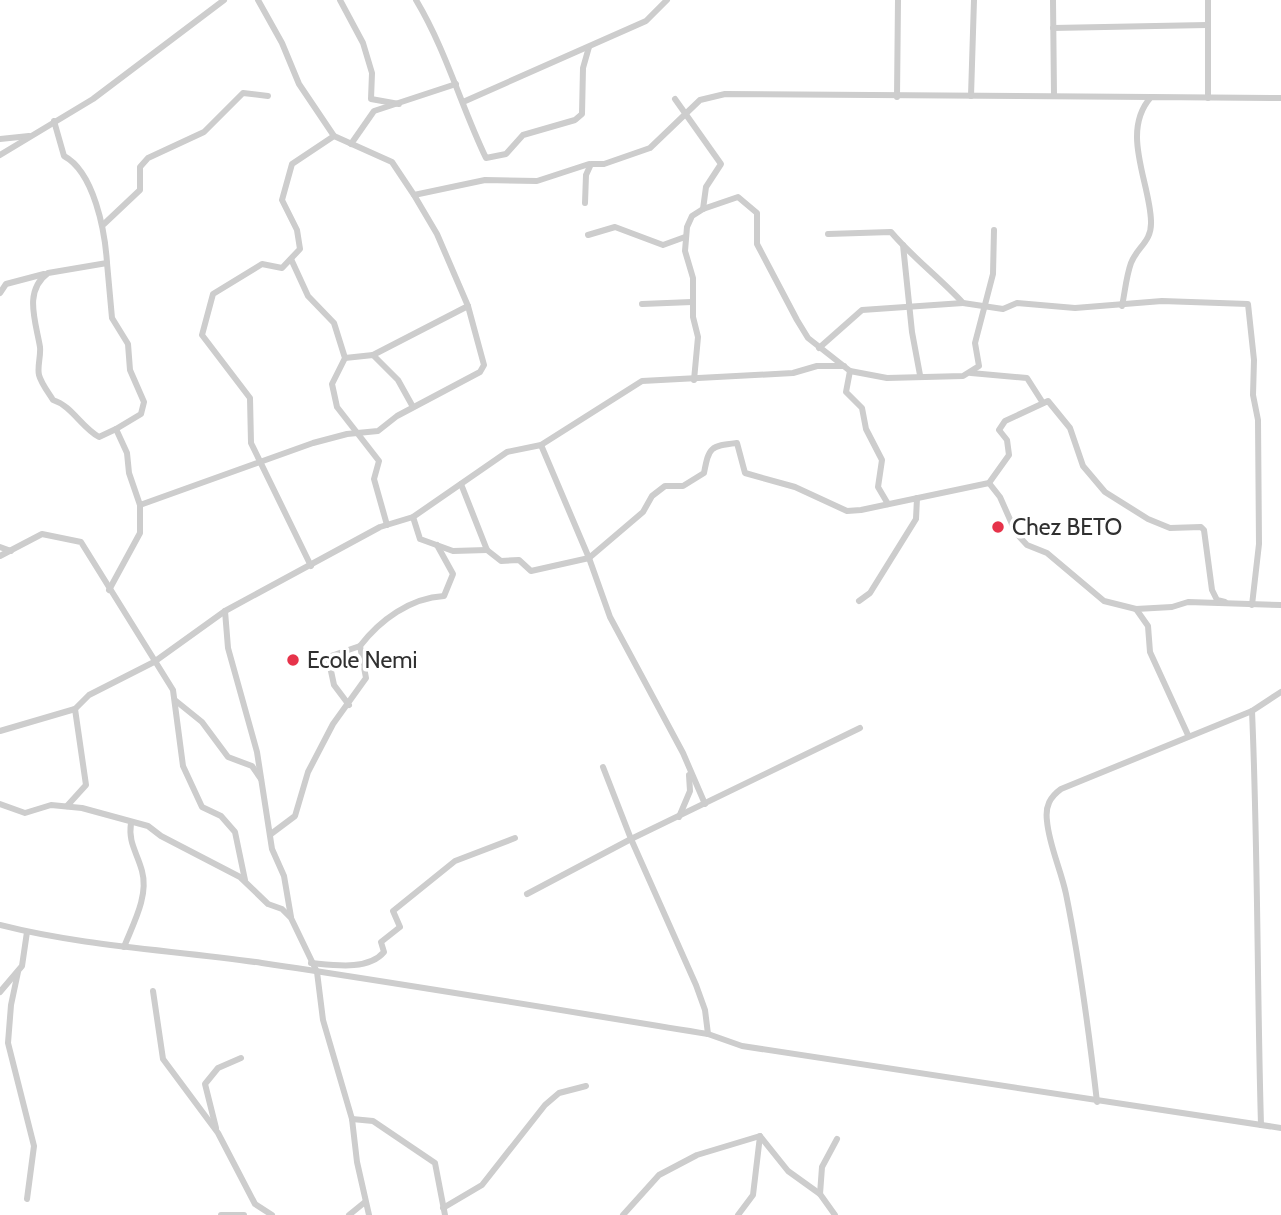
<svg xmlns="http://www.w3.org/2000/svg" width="1281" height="1215" font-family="Cabin,sans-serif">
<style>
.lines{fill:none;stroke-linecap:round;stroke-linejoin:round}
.minor{stroke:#cdcdcd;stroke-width:6}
.poi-dot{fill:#e6334a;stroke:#fff;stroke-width:2.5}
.labels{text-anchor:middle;stroke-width:7;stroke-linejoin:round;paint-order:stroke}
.poi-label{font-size:23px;fill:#303030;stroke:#fff;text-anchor:start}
</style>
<rect width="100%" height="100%" fill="#fff"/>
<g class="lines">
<!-- minor -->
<g class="minor">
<polyline points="340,0 363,43 372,73 371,99 399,104"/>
<path d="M416 0C446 50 461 106 486 158L506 154 523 135 575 120 582 114 583 68 589 47"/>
<polyline points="1053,0 1054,95"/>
<polyline points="1208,0 1208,98"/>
<polyline points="1053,28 1207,25"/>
<polyline points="971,96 974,0"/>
<polyline points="897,97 898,0"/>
<polyline points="675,99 721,164 706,187 703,209"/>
<polyline points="463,102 646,21 667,0"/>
<path d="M54 121 64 156C94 172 105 231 107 263L48 273C23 291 36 322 40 347 41 356 37 367 39 375 41 383 48 392 53 400 72 406 81 427 99 437L116 429"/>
<polyline points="0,139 29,136"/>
<polyline points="351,144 374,111 456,84"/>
<polyline points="0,155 93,99 224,0"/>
<polyline points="414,195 485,180 537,181 589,164"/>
<polyline points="585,203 586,175 591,164 604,164 650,148 700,100 725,94 1151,97"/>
<polyline points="104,224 140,190 140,167 148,158 204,132 243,93 268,96"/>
<path d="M828 234 891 232C913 258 940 278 963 303L1003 309 1017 303 1075 308 1162 301 1248 304 1254 360 1253 395 1258 420 1259 544 1252 605"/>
<polyline points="588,235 615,227 663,245 685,237"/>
<polyline points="903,245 912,332 920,375"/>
<polyline points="291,259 308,296 334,323 345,358 332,384 337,407 379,461 374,479 387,525"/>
<polyline points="107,263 112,318 128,344 130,370 144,402 141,414 116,429 127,453 129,473 140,505 140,533 109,590"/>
<polyline points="0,293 6,284 44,274"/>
<polyline points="642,304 692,302"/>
<path d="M1122 306C1125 292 1126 277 1131 263 1137 247 1152 242 1151 221 1150 182 1120 132 1151 97L1281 98"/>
<polyline points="819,348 862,310 963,303"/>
<polyline points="373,355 468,306"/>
<polyline points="345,358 373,355 398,380 413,407"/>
<polyline points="850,371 846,392 862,408 866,429 882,460 878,487 888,504"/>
<polyline points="971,373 1027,378 1043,403"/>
<polyline points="694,380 698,337 693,317 693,278 685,251 687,227 692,216 703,209 738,197 757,213 757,244 797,320 808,338 850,371 887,378 963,376 979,366 975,343 993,274 994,230"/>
<path d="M541 445 589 558 643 512 652 496 665 486H683L704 473C709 447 710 446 737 443L745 473 795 487 847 511 861 510 989 483 1009 455 1007 440 999 430 1005 421 1048 401 1070 428 1083 466 1105 492 1148 519 1170 528 1201 527 1204 530 1212 590 1217 600 1225 602"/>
<polyline points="989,483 1000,497 1016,533 1027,545 1047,553 1104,601 1136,609 1148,626 1150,652 1188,735"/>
<polyline points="461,484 487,550 501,561 519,560 531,571 589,558 610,617 683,753 705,804"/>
<polyline points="140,505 313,443 347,434 378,431 397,416 480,372 484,365 468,306 437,234 414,195 392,162 334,136 299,84 282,43 258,0"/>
<polyline points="413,517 420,539 453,551 487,550"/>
<polyline points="0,547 11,551"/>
<polyline points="0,556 42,534 81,542 173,690 183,766 202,807 221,816 235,832 245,880"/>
<polyline points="311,566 251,443 250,398 202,335 213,294 262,264 282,268 300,249 297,230 282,200 292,164 334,136"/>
<polyline points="859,601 870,593 916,519 917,498"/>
<polyline points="1136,609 1172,607 1188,602 1281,605"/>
<polyline points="225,611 228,648 257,752 272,849 284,876 291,917"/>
<path d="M360 646C380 620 410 598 444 596L453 574 437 545"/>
<polyline points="176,701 202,722 228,757 252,766 261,779"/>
<path d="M1252 711C1258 849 1257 987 1261 1125"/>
<polyline points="0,731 75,709 89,695 154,662 225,611 380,527 413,517 507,452 541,445 642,381 793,373 817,366 844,366"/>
<polyline points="0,804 25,813 51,805 82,808 148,826 161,836 240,877 268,904 282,909 291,918 317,972 323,1020 352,1119 357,1162 369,1215"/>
<polyline points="67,806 86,785 75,709"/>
<polyline points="679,817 690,791 689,775"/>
<polyline points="271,834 295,816 308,772 333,724 366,678 360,646 328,657 334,685 349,705"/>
<polyline points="527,894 631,839 603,767"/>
<path d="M0 925C86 947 175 950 262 963 411 985 559 1010 708 1034L742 1046 1281 1128"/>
<path d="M124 947C133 924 149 896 142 871 137 852 128 843 131 823"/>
<path d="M311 963C333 965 368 971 384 952L381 942 400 927 393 911 455 861 515 838"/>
<polyline points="18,972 11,1005 8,1043 34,1146 27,1199"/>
<polyline points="153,991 163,1059 218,1133 255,1204 272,1215"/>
<polyline points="0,992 22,966 27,932"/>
<polyline points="708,1034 705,1010 696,985 631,839 860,728"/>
<path d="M1097 1102C1089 1032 1080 963 1066 894 1061 870 1049 845 1047 821 1045 806 1050 797 1061 789L1252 711 1281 692"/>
<polyline points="352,1119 373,1121 435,1163 445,1215"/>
<polyline points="216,1128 205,1084 218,1068 241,1058"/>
<polyline points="820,1194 822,1167 837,1139"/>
<polyline points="443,1208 482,1185 545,1105 559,1093 586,1086"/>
<polyline points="221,1215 244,1215"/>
<polyline points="349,1215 365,1202"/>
<polyline points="623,1215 659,1175 697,1155 760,1136"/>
<polyline points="738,1215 753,1195 760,1136 788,1171 820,1194 835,1215"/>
</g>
</g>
<!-- markers -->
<g class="poi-dot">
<circle cx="998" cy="527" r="7"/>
<circle cx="293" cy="660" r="7"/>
</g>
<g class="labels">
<!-- poi labels -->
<g class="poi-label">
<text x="1012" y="535">Chez BETO</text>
<text x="307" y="668">Ecole Nemi</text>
</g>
</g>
</svg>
